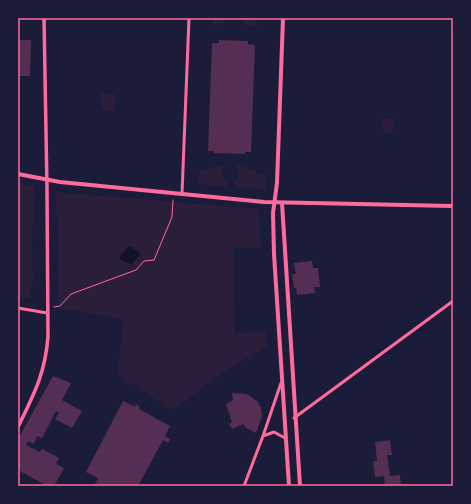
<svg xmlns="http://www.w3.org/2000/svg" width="471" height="504" font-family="'Alegreya Sans',sans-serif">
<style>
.green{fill:#2a1e3b}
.water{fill:#12122b}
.building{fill:#542f53}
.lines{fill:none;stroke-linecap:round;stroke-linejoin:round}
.path{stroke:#ff6b9d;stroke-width:1}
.minor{stroke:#ff6b9d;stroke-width:3}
.tertiary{stroke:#ff6b9d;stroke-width:3.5}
.secondary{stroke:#ff6b9d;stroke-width:4}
.neatline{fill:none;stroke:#ff6b9d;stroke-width:1.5}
</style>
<rect width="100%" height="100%" fill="#1b1b3a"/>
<!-- green -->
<g class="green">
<polygon points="215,19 224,19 225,24 214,25 213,21"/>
<polygon points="247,20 257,20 258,25 246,26 245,21"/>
<polygon points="100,93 115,94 115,111 103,111 101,107"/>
<polygon points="383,119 394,119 393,133 383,133"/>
<polygon points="227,163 222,170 222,177 227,182 226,187 198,184 199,172"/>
<polygon points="233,163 265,175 266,190 234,187 234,182 239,179 239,171"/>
<polygon points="18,184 35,186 32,242 33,280 30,299 18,297"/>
<polygon points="56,192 259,209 261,248 233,248 235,333 266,332 267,346 232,367 171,410 118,375 123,319 58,308"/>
</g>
<!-- water -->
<polygon class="water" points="129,246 139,252 140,255 131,265 122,260 119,257"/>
<!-- building -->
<g class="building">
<polygon points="18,40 31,40 30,76 18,76"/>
<polygon points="219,40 248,41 248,44 255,45 251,152 245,152 245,154 214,153 214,151 208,151 212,43 219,43"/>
<polygon points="312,261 313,268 318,268 320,287 314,287 315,293 297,295 296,288 294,288 292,274 296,274 294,263"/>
<polygon points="53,376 71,383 62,400 82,411 72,428 55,419 59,413 56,411 42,438 37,436 34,444 28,441 26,445 40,452 42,449 59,458 56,464 64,468 54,486 47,486 18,470 18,439"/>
<polygon points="232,393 247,394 258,402 261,408 262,416 256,433 246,428 243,424 232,429 229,424 232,422 226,404 233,400"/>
<polygon points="123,401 135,407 136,404 140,407 139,409 170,426 165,436 170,439 168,443 163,440 138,486 94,486 98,478 86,472"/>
<polygon points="390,440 392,455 387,455 390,476 400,475 401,486 385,486 384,476 375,477 373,461 377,461 375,442"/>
</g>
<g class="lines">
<!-- path -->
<polyline class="path" points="54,307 60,306 71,294 136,270 144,261 154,260 172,217 173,200"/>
<!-- minor -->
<g class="minor">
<polyline points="182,194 189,18"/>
<polyline points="18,308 47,313"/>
<polyline points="294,418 453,301"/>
<polyline points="263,436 274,432 285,438"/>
<polyline points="244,486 263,436 281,383"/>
</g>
<!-- tertiary -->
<path class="tertiary" d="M18 427C34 394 45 374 48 337L47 189 44 18"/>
<!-- secondary -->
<g class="secondary">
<polyline points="283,18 277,183 273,213 274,254 289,486"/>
<polyline points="18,174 60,182 264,202 453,206"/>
<polyline points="282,203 300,486"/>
</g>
</g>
<!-- border -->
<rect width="471" height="504" fill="none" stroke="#1b1b3a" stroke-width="38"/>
<rect x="19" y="19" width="433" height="466" class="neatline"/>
</svg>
